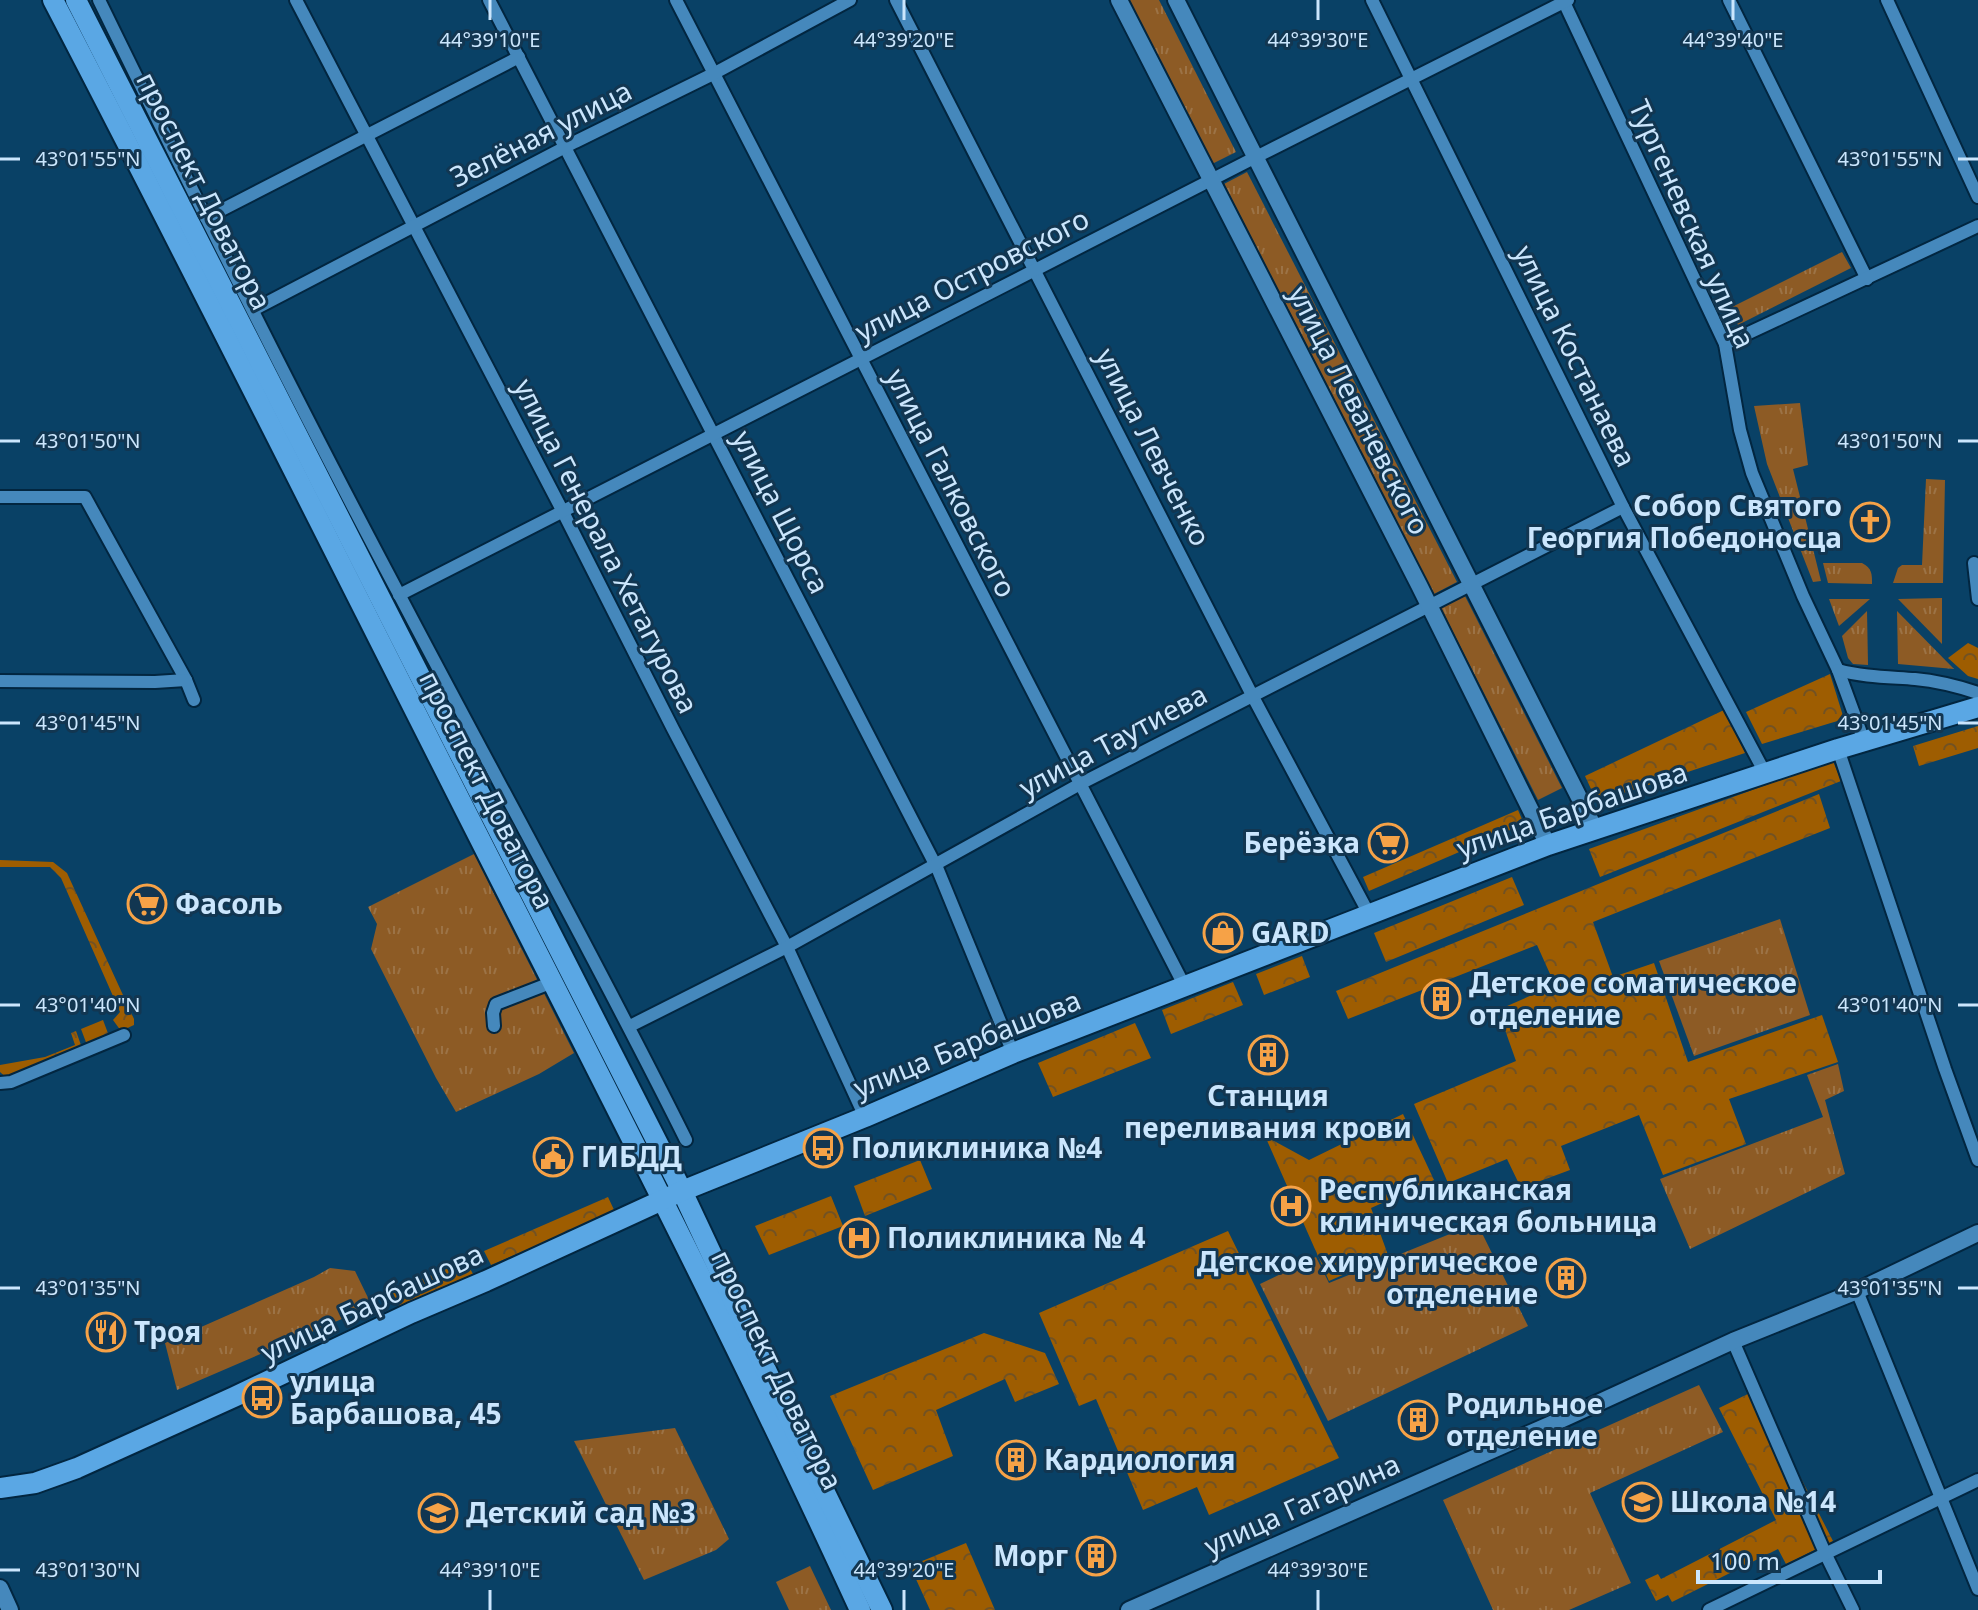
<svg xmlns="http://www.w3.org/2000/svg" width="1978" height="1610" font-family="'Noto Sans',sans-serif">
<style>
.grass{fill:url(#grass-tufts)}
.forest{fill:url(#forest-crowns)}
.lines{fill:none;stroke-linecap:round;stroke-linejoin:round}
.minor-casing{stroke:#022640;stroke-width:16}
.tertiary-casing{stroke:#022640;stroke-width:20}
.primary-casing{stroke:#022640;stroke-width:24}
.minor{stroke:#4588bc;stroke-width:12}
.tertiary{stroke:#4588bc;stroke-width:16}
.primary{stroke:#5aa7e4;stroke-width:20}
.ticks{fill:none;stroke:#cbe6fd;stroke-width:3}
.labels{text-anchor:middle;stroke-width:6;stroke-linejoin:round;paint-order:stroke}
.street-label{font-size:28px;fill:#cbe6fd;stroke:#123651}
.poi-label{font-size:28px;font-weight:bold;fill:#cbe6fd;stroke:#123651;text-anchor:start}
.ticks-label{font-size:20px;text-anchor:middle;fill:#cbe6fd;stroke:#123651;stroke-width:6;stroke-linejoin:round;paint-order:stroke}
</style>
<defs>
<pattern id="grass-tufts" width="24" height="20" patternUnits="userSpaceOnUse" patternTransform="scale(2)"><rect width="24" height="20" fill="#8d5b25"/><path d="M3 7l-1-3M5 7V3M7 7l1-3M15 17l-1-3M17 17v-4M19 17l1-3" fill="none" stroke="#9c7346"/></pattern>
<pattern id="forest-crowns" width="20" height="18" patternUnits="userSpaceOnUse" patternTransform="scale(2)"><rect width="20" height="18" fill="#9e5d01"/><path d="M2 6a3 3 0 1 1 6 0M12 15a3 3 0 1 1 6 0" fill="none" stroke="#725223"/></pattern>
</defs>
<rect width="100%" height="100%" fill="#094166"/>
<!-- grass -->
<g class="grass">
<polygon points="1128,0 1159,0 1236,152 1212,164"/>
<polygon points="1247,172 1457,582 1434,594 1224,184"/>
<polygon points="1842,252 1851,268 1738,325 1730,308"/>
<polygon points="1800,403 1808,465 1793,469 1821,581 1813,582 1767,464 1754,406"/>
<polygon points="1926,479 1945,480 1943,583 1893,583 1898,568 1902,565 1922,565"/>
<path d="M1823 563H1862C1872 568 1872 574 1872 584L1828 583Z"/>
<polygon points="1465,596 1562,788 1538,800 1441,608"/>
<polygon points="1942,598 1942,644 1898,599"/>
<polygon points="1829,599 1870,599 1839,626"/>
<polygon points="1867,611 1868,665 1853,664 1848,658 1842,636"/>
<polygon points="1897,611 1954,669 1898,664"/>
<polygon points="474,854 574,1053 539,1074 456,1112 436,1078 371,949 377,924 368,907"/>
<polygon points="1780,919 1810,1015 1694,1056 1659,961"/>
<polygon points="1838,1064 1844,1091 1825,1100 1845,1174 1690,1249 1660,1179 1823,1117 1807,1075"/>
<polygon points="1477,1223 1528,1326 1328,1421 1260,1284 1316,1257 1329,1283"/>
<polygon points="330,1268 355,1271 372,1306 177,1390 165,1343 314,1277"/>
<polygon points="1699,1385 1723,1432 1590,1493 1631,1583 1569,1610 1493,1610 1443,1500"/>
<polygon points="675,1428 729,1539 716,1550 644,1580 574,1441"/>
<polygon points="810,1566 831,1610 789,1610 776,1582"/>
</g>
<!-- forest -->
<g class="forest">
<polygon points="1968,643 1978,648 1978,679 1968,676 1948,658"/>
<polygon points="1830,674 1844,719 1762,744 1746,712"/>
<polygon points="1724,710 1745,753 1597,802 1585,776"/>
<polygon points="1978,726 1978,748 1919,766 1913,746"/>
<polygon points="1833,761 1841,781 1600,877 1589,849"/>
<polygon points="1819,794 1830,828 1593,922 1613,977 1654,963 1688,1062 1822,1015 1838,1062 1729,1099 1746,1144 1663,1175 1639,1115 1561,1146 1570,1170 1521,1188 1507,1159 1448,1183 1414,1104 1516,1061 1498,1010 1555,985 1537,945 1348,1019 1336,991"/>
<polygon points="1518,810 1524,824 1369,891 1363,877"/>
<polygon points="0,860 53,862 67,873 134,1019 134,1025 121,1031 113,1020 120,1012 61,878 50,867 0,867"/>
<polygon points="1512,877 1524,905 1386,962 1374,933"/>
<polygon points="1302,956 1310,977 1264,995 1256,974"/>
<polygon points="1233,982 1243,1005 1171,1034 1162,1010"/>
<polygon points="103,1020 109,1036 87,1045 81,1029"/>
<polygon points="1135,1023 1151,1058 1053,1097 1038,1063"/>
<polygon points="76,1031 82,1048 8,1079 0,1072 0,1065 45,1057 75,1045 71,1033"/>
<polygon points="1403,1114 1434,1180 1371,1208 1388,1255 1329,1281 1265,1136 1309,1160"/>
<polygon points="920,1160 932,1189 865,1216 854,1186"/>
<polygon points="831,1196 843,1226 769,1255 755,1226"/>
<polygon points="608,1197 615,1212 491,1265 484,1251"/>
<polygon points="1228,1231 1339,1458 1209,1515 1197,1487 1143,1510 1096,1399 1079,1406 1039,1313"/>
<polygon points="466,1261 473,1274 399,1306 392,1291"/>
<polygon points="984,1333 1045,1353 1059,1384 1015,1402 1005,1379 936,1410 953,1456 873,1490 830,1396"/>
<polygon points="1756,1390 1833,1541 1786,1564 1778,1549 1672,1602 1668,1595 1656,1601 1645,1580 1658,1574 1661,1579 1776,1520 1719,1408"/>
<polygon points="966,1543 995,1610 930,1610 910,1566"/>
</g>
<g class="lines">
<!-- minor casing -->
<g class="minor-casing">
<g id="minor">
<path d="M99 0C197 201 296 401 401 598 496 779 595 957 686 1140"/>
<polyline points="296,0 562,510 673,729 787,947 865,1117"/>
<polyline points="489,0 938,870 1013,1053"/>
<polyline points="676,0 1185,987"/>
<polyline points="896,0 1252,695 1369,914"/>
<polyline points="1372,0 1623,507 1765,773"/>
<polyline points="1563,0 1725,344 1740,430 1752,473 1803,596 1838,670 1864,741"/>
<polyline points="1729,0 1867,279"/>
<polyline points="1887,0 1978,197"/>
<polyline points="206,218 519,57"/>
<polyline points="253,310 575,142 713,74 850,0"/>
<polyline points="1725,344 1978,226"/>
<polyline points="0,497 85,497 186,680 194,700"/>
<polyline points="1974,563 1978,599"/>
<polyline points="399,595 1256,157 1568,0"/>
<path d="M1838 670C1863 677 1889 677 1915 679 1937 681 1957 686 1978 693"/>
<polyline points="0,681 155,682 186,680"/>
<polyline points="1838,749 1945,1069 1978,1160"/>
<polyline points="494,1026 493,1013 496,1004 553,982"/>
<polyline points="630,1026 787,947 1080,784 1623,507"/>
<polyline points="0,1083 11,1082 124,1035"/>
<polyline points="1857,1291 1978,1589"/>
<polyline points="1733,1341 1825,1553 1853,1610"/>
<polyline points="1709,1610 1978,1480"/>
</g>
</g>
<!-- tertiary casing -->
<g class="tertiary-casing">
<g id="tertiary">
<polyline points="1119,0 1419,585 1548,845"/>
<polyline points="1176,0 1595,829"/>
<polyline points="0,1588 10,1610"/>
<polyline points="1129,1610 1565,1418 1733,1341 1857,1291 1978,1233"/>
</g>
</g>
<!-- primary casing -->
<g class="primary-casing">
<g id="primary">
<path d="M53 0C188 259 319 521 451 782 590 1057 732 1330 860 1610"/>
<polyline points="76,0 682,1191 782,1404 882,1610"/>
<polyline points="0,1488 35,1483 77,1468 234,1397 411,1313 486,1281 682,1191 865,1117 1013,1053 1548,845 1838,749 1978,707"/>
</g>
</g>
<!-- minor -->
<use href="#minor" class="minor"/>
<!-- tertiary -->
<use href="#tertiary" class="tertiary"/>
<!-- primary -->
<use href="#primary" class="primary"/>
</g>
<!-- ticks -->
<path class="ticks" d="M490 0V20M904 0V20M1318 0V20M1733 0V20M0 159H20M1958 159H1978M0 441H20M1958 441H1978M0 723H20M1958 723H1978M0 1005H20M1958 1005H1978M0 1288H20M1958 1288H1978M0 1570H20M490 1590V1610M904 1590V1610M1318 1590V1610"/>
<!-- icons -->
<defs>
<g id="church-ring" transform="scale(2)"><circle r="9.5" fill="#123651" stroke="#f6a247" stroke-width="1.5"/><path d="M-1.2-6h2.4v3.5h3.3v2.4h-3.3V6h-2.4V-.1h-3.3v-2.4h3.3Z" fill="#f6a247"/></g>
<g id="supermarket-ring" transform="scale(2)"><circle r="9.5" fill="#123651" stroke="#f6a247" stroke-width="1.5"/><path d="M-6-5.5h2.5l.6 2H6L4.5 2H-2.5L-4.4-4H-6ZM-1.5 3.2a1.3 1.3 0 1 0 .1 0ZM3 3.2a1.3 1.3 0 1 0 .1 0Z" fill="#f6a247"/></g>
<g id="shop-ring" transform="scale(2)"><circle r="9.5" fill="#123651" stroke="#f6a247" stroke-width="1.5"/><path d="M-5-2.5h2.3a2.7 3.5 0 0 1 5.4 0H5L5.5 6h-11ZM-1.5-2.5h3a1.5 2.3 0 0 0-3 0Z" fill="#f6a247"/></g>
<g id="building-ring" transform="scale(2)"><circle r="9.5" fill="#123651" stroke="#f6a247" stroke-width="1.5"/><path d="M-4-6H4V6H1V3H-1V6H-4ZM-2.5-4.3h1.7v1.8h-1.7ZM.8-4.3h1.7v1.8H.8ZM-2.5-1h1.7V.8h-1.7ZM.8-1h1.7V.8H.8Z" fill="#f6a247"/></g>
<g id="bus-ring" transform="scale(2)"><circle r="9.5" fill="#123651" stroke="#f6a247" stroke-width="1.5"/><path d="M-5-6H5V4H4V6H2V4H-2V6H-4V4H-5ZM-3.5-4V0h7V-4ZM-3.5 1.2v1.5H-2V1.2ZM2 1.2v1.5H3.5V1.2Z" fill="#f6a247"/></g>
<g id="civic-ring" transform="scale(2)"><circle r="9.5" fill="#123651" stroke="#f6a247" stroke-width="1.5"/><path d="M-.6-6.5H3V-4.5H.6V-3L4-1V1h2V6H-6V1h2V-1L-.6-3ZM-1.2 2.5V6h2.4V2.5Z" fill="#f6a247"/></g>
<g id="hospital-ring" transform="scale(2)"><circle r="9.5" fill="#123651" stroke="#f6a247" stroke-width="1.5"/><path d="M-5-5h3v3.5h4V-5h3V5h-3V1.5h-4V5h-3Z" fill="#f6a247"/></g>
<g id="restaurant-ring" transform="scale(2)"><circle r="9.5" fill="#123651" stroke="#f6a247" stroke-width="1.5"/><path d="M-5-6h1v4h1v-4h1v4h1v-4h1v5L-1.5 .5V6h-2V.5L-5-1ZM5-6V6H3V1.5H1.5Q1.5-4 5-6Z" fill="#f6a247"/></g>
<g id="school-ring" transform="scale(2)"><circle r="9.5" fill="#123651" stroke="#f6a247" stroke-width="1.5"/><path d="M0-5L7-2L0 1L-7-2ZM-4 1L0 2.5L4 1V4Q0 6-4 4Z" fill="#f6a247"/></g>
</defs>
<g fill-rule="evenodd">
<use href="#church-ring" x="1870" y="522"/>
<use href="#supermarket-ring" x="1388" y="843"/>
<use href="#supermarket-ring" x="147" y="904"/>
<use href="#shop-ring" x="1223" y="933"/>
<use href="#building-ring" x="1441" y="999"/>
<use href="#building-ring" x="1268" y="1055"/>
<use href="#bus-ring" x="823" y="1148"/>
<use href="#civic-ring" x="553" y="1157"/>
<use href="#hospital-ring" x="1291" y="1206"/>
<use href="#hospital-ring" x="859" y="1238"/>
<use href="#building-ring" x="1566" y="1278"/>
<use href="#restaurant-ring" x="106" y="1332"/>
<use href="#bus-ring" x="262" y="1398"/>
<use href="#building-ring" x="1418" y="1420"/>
<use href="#building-ring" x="1016" y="1460"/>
<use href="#school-ring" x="1642" y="1502"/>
<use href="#school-ring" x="438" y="1513"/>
<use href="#building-ring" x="1096" y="1556"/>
</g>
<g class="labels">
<!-- street labels -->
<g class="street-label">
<text transform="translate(541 134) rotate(-27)" y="10">Зелёная улица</text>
<text transform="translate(204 191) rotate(63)" y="10">проспект Доватора</text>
<text transform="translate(1692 224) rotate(66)" y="10">Тургеневская улица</text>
<text transform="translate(972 275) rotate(-27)" y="10">улица Островского</text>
<text transform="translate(1575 356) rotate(64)" y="10">улица Костанаева</text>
<text transform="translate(1359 410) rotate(63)" y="10">улица Леваневского</text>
<text transform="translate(1153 447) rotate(63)" y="10">улица Левченко</text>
<text transform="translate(951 483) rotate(63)" y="10">улица Галковского</text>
<text transform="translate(781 512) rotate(63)" y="10">улица Щорса</text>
<text transform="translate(606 546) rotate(63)" y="10">улица Генерала Хетагурова</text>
<text transform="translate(1113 741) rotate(-28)" y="10">улица Таутиева</text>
<text transform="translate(487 790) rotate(63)" y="10">проспект Доватора</text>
<text transform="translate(1572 810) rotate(-19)" y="10">улица Барбашова</text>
<text transform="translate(967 1044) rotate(-22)" y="10">улица Барбашова</text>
<text transform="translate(372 1303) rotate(-25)" y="10">улица Барбашова</text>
<text transform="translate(777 1370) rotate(64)" y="10">проспект Доватора</text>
<text transform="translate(1302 1505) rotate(-24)" y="10">улица Гагарина</text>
</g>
<!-- poi labels -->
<g class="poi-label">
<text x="1842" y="516" text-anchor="end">Собор Святого<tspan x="1842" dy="32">Георгия Победоносца</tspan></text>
<text x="1360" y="853" text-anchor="end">Берёзка</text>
<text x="175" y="914">Фасоль</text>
<text x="1251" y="943">GARD</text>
<text x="1469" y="993">Детское соматическое<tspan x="1469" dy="32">отделение</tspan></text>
<text x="1268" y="1106" text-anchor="middle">Станция<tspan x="1268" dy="32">переливания крови</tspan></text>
<text x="851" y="1158">Поликлиника №4</text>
<text x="581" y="1167">ГИБДД</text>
<text x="1319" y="1200">Республиканская<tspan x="1319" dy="32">клиническая больница</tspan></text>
<text x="887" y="1248">Поликлиника № 4</text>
<text x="1538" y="1272" text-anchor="end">Детское хирургическое<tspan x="1538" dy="32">отделение</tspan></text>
<text x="134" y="1342">Троя</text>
<text x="290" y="1392">улица<tspan x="290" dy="32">Барбашова, 45</tspan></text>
<text x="1446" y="1414">Родильное<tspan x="1446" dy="32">отделение</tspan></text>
<text x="1044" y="1470">Кардиология</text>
<text x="1670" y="1512">Школа №14</text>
<text x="466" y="1523">Детский сад №3</text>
<text x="1068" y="1566" text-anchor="end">Морг</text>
</g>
</g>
<g class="ticks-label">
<text x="490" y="47">44°39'10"E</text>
<text x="904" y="47">44°39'20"E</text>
<text x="1318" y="47">44°39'30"E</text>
<text x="1733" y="47">44°39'40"E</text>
<text x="88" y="166">43°01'55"N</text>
<text x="1890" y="166">43°01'55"N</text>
<text x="88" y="448">43°01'50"N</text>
<text x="1890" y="448">43°01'50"N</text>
<text x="88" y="730">43°01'45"N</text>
<text x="1890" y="730">43°01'45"N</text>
<text x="88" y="1012">43°01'40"N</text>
<text x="1890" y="1012">43°01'40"N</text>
<text x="88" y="1295">43°01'35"N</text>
<text x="1890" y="1295">43°01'35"N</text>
<text x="88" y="1577">43°01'30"N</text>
<text x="490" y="1577">44°39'10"E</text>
<text x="904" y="1577">44°39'20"E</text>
<text x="1318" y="1577">44°39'30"E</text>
</g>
<!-- scale -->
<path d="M1698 1570v12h182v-12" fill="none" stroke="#cbe6fd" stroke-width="4"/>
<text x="1710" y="1570" font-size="24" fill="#cbe6fd" stroke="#123651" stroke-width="6" paint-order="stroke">100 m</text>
</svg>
